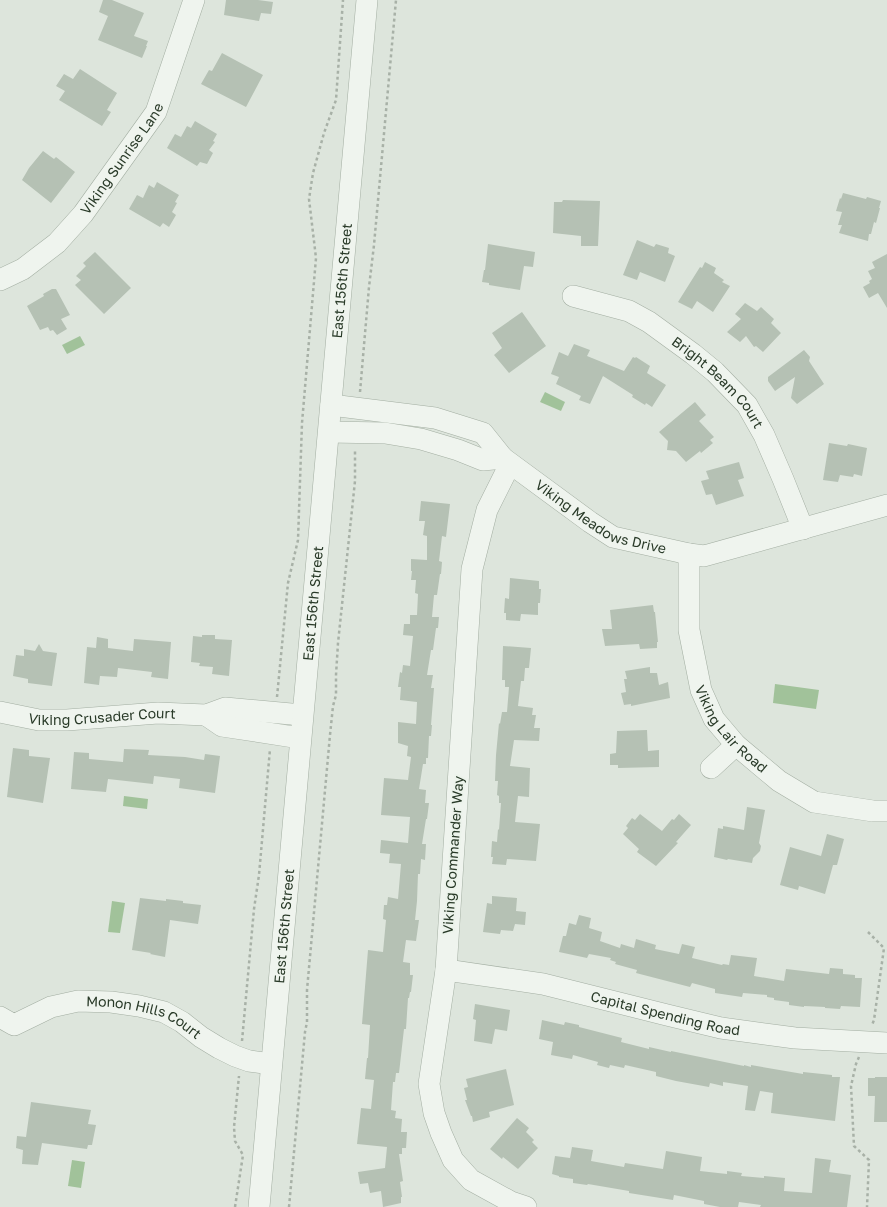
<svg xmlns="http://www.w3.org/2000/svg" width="887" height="1207" font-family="'Golos Text',sans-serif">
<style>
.water{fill:#a1c29a}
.building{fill:#b5c1b4}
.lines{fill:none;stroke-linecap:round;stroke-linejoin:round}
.minor-casing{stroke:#a3aea2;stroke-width:22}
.path{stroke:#a8b1a7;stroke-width:2.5;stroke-dasharray:3 3;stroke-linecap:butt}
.minor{stroke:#eff4ee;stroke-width:21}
.labels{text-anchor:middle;stroke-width:4;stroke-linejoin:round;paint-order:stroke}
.street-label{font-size:14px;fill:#293a28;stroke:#ecf3eb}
</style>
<rect width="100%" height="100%" fill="#dde5dc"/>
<!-- water -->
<g class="water">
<polygon points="80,336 85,345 67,354 62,345"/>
<polygon points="545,392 565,402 561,411 540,402"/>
<polygon points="775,684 819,690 816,709 773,703"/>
<polygon points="124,796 148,799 147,809 123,806"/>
<polygon points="112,901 125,903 120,933 108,932"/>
<polygon points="72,1160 85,1162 81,1188 68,1186"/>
</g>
<!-- building -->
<g class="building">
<polygon points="103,0 112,0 144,13 134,36 148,41 146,46 147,46 142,58 98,40 108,16 99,12"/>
<polygon points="226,0 258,0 273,2 271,14 261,13 259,21 224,15"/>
<polygon points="222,53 263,75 246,107 201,84 209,70 212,71"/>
<polygon points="80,69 117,93 107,110 111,112 102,126 59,100 65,91 56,86 64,74 73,79"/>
<polygon points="195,121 217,134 213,141 215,142 209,150 213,153 207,164 200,162 197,166 167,148 175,134 181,137 187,126 191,128"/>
<polygon points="43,151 54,159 56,157 75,172 51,203 22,180 29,168"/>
<polygon points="157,182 179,195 175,202 177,203 172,212 176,215 169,227 163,223 160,227 129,209 137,195 143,198 149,185 154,188"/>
<polygon points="843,193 866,199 867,197 881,201 879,208 880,208 876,223 874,222 871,234 869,234 868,241 839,233 842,225 838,225 842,212 836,211 840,198 841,199"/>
<polygon points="563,200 600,201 598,246 581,246 581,236 553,233 554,202 562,202"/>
<polygon points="637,240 654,247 656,244 669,248 668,253 675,256 665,282 640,272 637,280 623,275"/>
<polygon points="488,244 535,252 533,267 524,266 520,290 489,285 489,283 482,282 484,270 485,270"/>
<polygon points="95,252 131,288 104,314 75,285 81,280 76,276 86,266 83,263"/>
<polygon points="887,254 887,308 878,293 869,298 863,287 870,283 869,281 872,279 868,271 875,268 872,262"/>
<polygon points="705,262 716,268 714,273 724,280 722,282 730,286 713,312 697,301 692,309 678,302 700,267 702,268"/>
<polygon points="52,289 56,289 70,315 61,319 67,329 57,335 53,330 50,331 48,327 40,330 27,306 44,296 43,294"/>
<polygon points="745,303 757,311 761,307 774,319 771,323 781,333 763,352 756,346 754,347 746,336 740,342 727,332 741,319 735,314"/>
<polygon points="522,312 546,346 509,373 494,355 502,348 492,333"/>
<polygon points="574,344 590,350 587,356 624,371 633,357 635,358 636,357 650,366 647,373 666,385 652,407 646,403 645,405 632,397 633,395 603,376 590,404 579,400 581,396 556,384 559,377 551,374 559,352 568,356"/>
<polygon points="804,350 810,357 809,361 824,384 797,404 791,398 795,377 775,391 768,381 768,377"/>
<polygon points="695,402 706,415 699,421 714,437 710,440 713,443 701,453 700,451 686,462 676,451 667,450 668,441 659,432"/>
<polygon points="829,443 847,446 848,444 867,448 862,476 854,474 853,477 840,475 838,482 823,480"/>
<polygon points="739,462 744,478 738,480 744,496 716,505 712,494 706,495 701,481 709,479 706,471"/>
<polygon points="421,501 450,504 446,537 442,536 439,561 442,562 441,574 440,574 437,595 434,595 432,617 439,617 438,628 436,628 433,650 431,650 427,675 433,675 431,688 434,688 431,725 432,725 431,736 429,736 428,758 426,758 426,764 423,764 419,789 426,790 425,803 429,803 427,819 426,819 422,844 426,844 425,860 421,859 420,874 418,874 417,901 415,920 419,920 416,941 406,940 403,962 410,963 410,975 413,975 411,992 410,992 409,998 408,998 406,1029 404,1029 399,1073 396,1073 395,1082 393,1082 391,1110 396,1111 395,1118 402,1119 401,1132 407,1132 406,1148 402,1148 402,1154 399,1154 403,1181 400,1182 402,1197 401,1197 401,1203 383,1207 381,1191 370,1193 368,1183 360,1184 358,1172 385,1168 387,1147 357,1144 361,1108 371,1109 374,1080 365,1079 367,1058 368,1058 370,1025 362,1024 368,950 383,952 386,920 383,919 384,905 387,905 388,897 398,899 401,864 389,863 390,854 380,853 381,840 408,843 410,817 381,815 384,778 408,780 411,757 407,756 408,746 398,743 398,722 416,724 417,702 400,700 401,687 398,687 400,672 402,673 403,665 410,666 413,636 403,635 404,624 410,624 410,615 417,615 418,594 415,593 416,580 411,580 412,571 411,571 411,559 427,560 427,536 423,535 425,521 419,521"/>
<polygon points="510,578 539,581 539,589 541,589 540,603 538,603 538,615 521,614 520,621 506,620 506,613 504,613 505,598 509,599"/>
<polygon points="653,605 654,612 655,612 658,642 657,642 657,648 640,649 639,644 605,646 602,629 612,629 610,610"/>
<polygon points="202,635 215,635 215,639 232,640 229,676 212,674 213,667 199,666 200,663 191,662 193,636 202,637"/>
<polygon points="97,637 108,639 108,648 133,651 134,639 171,642 168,679 151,677 152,672 118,668 117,677 100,676 99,685 84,683 87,647 96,648"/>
<polygon points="39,644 43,651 57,653 52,686 28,683 28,679 13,676 16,655 24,656 24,649 35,651"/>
<polygon points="503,646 531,648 529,668 525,668 524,681 521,681 518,706 533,708 532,715 536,715 534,728 540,728 539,741 514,740 510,766 530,768 529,797 518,796 515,822 540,824 536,861 507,859 506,865 492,864 493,857 491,857 492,841 497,842 498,829 499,830 501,803 499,803 499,796 497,795 498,781 495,781 496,755 499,723 500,724 502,712 507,712 509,687 505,687 505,680 502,680"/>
<polygon points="650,667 650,673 657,673 659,685 668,682 670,698 631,706 631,704 624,705 621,693 626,692 624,679 627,679 625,671"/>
<polygon points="647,730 648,751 659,750 659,767 618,768 618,765 610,765 610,754 616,753 617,731"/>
<polygon points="13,748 29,750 29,756 50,758 43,803 7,797"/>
<polygon points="124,749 149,750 148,755 185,757 204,760 205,754 220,756 215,793 179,788 180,779 154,776 153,784 108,779 106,792 71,789 74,752 89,753 89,759 123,762"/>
<polygon points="747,807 765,810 759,843 761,846 760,851 753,858 752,863 728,859 727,860 714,857 718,828 723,829 723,826 744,830"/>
<polygon points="640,814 662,831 672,819 674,820 679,814 691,825 676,842 678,843 656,866 637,852 639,849 623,834 628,828 626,826 632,818 635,820"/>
<polygon points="827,834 844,839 837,865 833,865 825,894 799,886 798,890 780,885 790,847 821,856"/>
<polygon points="492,896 517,898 516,911 526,912 525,925 515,924 513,931 501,930 500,934 483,932 487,903 492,904"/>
<polygon points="140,898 166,901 166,899 183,901 183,903 201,905 198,924 170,920 165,957 150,954 151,953 132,950"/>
<polygon points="579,915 591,918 589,928 602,932 600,941 620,948 621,944 634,948 636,939 656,945 655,949 679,954 682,944 695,947 692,958 722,965 723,964 729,965 731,955 757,958 754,976 784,981 786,969 829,974 830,968 843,969 843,974 855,975 855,978 862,978 860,1007 841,1006 840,1009 825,1008 825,1007 804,1006 804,1007 789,1005 789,1002 774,1000 774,998 767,997 767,995 743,993 742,997 715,993 715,989 692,983 690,987 636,973 637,970 615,964 616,962 610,960 611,958 589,954 587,958 559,952 563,936 566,936 569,923 576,925"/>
<polygon points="475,1004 510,1010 507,1031 495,1029 492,1044 474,1041 476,1020 473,1019"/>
<polygon points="542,1020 564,1025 565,1022 579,1025 579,1027 622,1038 621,1042 649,1049 649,1047 671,1052 671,1051 744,1066 744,1065 751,1067 751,1065 803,1074 803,1072 832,1075 832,1077 840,1077 835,1121 771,1113 773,1093 760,1091 755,1111 745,1110 748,1086 723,1082 723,1086 710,1083 709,1087 676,1081 656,1076 656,1072 625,1065 624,1068 610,1065 609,1068 597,1065 598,1062 573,1055 572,1059 551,1055 553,1042 539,1039"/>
<polygon points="506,1069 514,1105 489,1112 490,1117 473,1122 472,1116 471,1116 465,1100 467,1100 464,1088 468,1087 466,1079"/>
<polygon points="875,1077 887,1077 887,1122 874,1122 875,1096 868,1096 868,1078 875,1078"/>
<polygon points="31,1102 91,1110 88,1124 96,1125 92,1145 88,1145 87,1149 42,1143 38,1165 22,1164 23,1150 16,1148 17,1136 26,1137"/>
<polygon points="517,1118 529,1128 526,1132 534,1140 532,1142 538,1148 518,1169 503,1157 502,1159 490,1149"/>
<polygon points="572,1147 593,1150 591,1161 624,1167 625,1163 663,1169 666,1151 702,1157 700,1171 727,1174 727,1171 742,1173 741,1176 764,1178 764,1176 785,1178 784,1191 812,1193 815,1158 831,1160 829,1172 851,1175 847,1207 760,1207 761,1205 739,1202 738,1207 720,1207 704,1204 704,1201 674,1195 673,1200 629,1193 629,1191 588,1184 587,1185 573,1183 573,1179 559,1177 559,1176 552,1174 555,1156 570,1158"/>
</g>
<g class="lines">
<!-- minor casing -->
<g class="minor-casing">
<g id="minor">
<path id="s1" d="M0 280 23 269 57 243 83 214 156 112 194 0"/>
<path id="s2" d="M573 296 629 311 649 322 693 354 715 372 747 405 764 435 783 479 803 529"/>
<path id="s3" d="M331 405 435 418 483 433 503 458 590 522 613 537 689 554 704 556 887 505"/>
<polyline points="329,432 385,433 421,439 458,450 483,460 503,458"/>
<polyline points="510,464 487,510 472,569 446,970 429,1084 434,1113 441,1133 453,1160 471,1180 511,1202 526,1207"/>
<path id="s4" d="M689 554V630L701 690 714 719 736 745 779 781 814 802 873 811H887"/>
<path id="s5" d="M0 712 39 720H67L158 713 206 715 225 708 302 715"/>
<polyline points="206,715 222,726 300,738"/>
<polyline points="711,768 736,745"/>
<path id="s6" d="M446 970 543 984 667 1015 721 1028 795 1038 887 1043"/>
<path id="s7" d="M0 1017 14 1025 51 1007 78 1001 111 1002 139 1006 164 1012 182 1022 201 1037 219 1048 235 1056 249 1061 271 1064"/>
<path id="s8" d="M259 1207 367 0"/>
</g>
</g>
<!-- path -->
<g class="path">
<polyline points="360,392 369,287 374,245 396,0"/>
<polyline points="277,697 288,583 298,540 302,423 316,258 309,199 313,173 324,133 336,100 343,0"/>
<polyline points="868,932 884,948 874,1020 872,1025"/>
<polyline points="242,1041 254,909 259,875 270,749"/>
<polyline points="859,1057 856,1064 851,1086 854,1146 869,1160 867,1207"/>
<polyline points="235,1207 243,1155 235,1141 234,1127 239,1076"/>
<polyline points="289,1207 305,1032 307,1022 307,990 330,735 333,706 336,695 336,675 338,643 355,481 355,449"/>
</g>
<!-- minor -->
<use href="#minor" class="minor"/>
</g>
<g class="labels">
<!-- street labels -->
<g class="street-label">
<text dy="5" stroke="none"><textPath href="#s1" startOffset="175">Viking Sunrise Lane</textPath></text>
<text dy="5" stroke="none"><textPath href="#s8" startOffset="930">East 156th Street</textPath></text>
<text dy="5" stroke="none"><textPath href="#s2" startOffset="173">Bright Beam Court</textPath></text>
<text dy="5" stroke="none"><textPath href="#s3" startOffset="303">Viking Meadows Drive</textPath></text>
<text dy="5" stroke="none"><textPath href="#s8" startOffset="606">East 156th Street</textPath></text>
<text dy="5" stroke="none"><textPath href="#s5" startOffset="103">Viking Crusader Court</textPath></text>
<text dy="5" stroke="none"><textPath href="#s4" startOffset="187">Viking Lair Road</textPath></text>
<text transform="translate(453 855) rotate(-86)" y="5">Viking Commander Way</text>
<text dy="5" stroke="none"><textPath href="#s8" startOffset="282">East 156th Street</textPath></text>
<text dy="5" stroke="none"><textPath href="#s6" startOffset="224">Capital Spending Road</textPath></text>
<text dy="5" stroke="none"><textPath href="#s7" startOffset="154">Monon Hills Court</textPath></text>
</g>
</g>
</svg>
